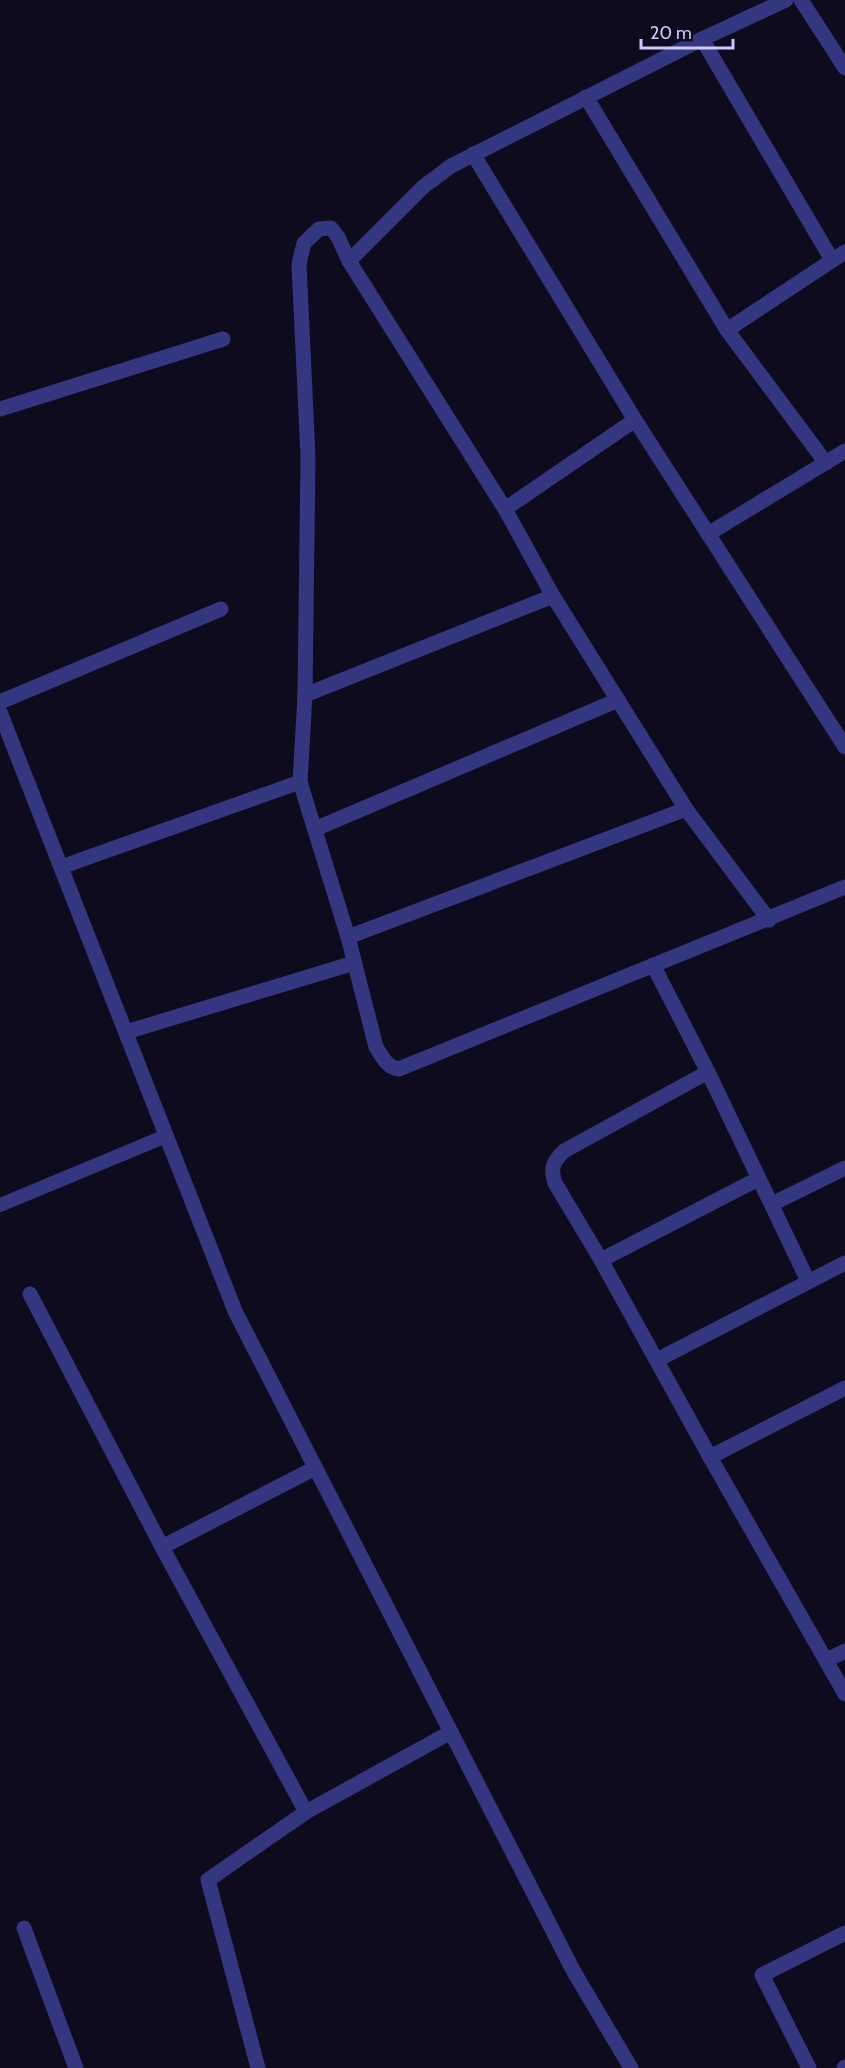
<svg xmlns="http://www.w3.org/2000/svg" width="845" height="2068" font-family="Cabin,sans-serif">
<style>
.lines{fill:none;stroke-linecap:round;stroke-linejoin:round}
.service{stroke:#353680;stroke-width:14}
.minor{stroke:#353680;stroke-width:15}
.tertiary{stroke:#353680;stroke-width:15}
</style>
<rect width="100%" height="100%" fill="#0e0b1f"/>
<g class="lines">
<!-- service -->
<polyline class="service" points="0,1205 166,1136"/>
<!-- minor -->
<g class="minor">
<polyline points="801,0 845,68"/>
<polyline points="702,39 832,260"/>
<polyline points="586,97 727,330 826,463"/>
<polyline points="473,154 635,420 845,747"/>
<polyline points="349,261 423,187 451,166 702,39 786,0"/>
<polyline points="727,330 845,252"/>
<polyline points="0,409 223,339"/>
<polyline points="505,509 635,420"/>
<polyline points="708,534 845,451"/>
<polyline points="305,695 553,596"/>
<polyline points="0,702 221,609"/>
<polyline points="315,829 618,700"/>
<polyline points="61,867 300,782"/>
<path d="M769 920 686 809 553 596 505 509 349 261 338 237 331 228 319 229 304 243 299 264 308 457 305 695 300 782 348 937 376 1047C382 1056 387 1068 399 1069L845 887"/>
<polyline points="348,937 686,809"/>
<polyline points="653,965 708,1072 808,1281"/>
<polyline points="126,1032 354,963"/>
<path d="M708 1072 564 1151C553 1162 550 1168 555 1183L601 1260 710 1457 845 1694"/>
<polyline points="772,1204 845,1168"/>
<polyline points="601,1260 758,1179"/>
<polyline points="30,1294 162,1547 306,1812"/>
<polyline points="657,1360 845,1263"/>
<polyline points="710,1457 845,1388"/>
<polyline points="162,1547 315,1468"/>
<polyline points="827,1660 845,1651"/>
<polyline points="24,1928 76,2068"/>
<polyline points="258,2068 208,1880 306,1812 451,1732"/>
<polyline points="809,2068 762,1975 845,1933"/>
<polyline points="844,2068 845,2067"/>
</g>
<!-- tertiary -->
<polyline class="tertiary" points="0,712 235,1311 574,1972 631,2068"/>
</g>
<!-- scale -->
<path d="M641 39v9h92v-9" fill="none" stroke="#cdc9ff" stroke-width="3"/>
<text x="650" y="39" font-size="18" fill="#cdc9ff" stroke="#0e0b1f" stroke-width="4.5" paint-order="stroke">20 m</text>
</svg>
